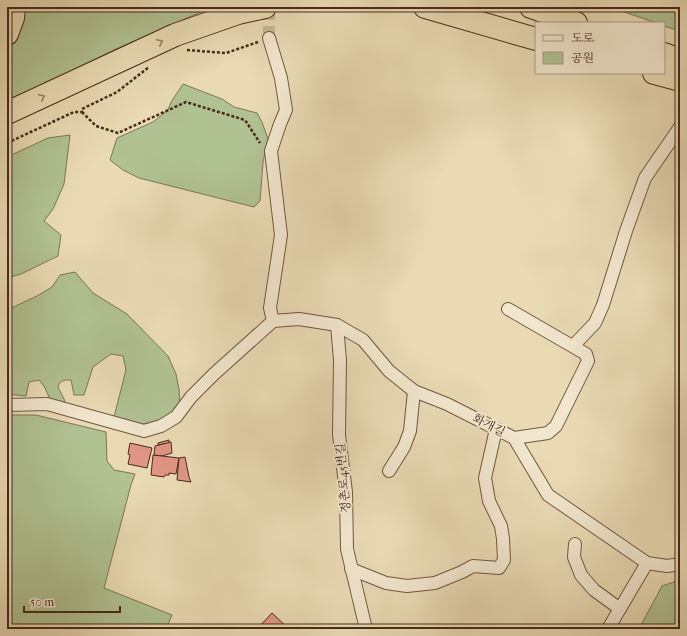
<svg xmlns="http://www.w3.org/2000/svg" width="687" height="636" font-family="'IM FELL French Canon','Noto Serif KR',serif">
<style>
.green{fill:#b0c192;stroke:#7c7656}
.building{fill:#e09585;stroke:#472a1b}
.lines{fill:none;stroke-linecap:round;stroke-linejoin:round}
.minor-tunnel{stroke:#c9b795;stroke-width:12;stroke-dasharray:12 6;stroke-linecap:butt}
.minor-casing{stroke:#705641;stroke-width:14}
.motorway-casing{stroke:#472a1b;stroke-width:24}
.path{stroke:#472a1b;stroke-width:2.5;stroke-dasharray:3 2;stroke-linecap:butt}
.minor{stroke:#f1e7ce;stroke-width:12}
.motorway{stroke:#e9dab4;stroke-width:22}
.oneway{stroke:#988268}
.labels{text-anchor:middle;stroke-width:4;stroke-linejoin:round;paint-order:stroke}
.street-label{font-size:12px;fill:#472a1b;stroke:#f1e7ce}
</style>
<rect width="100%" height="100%" fill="#e9dab4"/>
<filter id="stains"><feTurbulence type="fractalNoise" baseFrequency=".005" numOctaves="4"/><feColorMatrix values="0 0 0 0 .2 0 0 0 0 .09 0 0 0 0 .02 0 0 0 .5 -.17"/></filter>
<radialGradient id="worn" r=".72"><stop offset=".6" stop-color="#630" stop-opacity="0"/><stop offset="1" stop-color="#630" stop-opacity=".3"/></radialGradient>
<!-- green -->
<g class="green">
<polygon points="23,7 219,7 203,11 116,49 16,98 7,102 7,52 12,44 23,14"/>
<polygon points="610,7 680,7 680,31 664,26 664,23 656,23"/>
<polygon points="183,84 222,99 234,107 257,113 262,122 268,139 263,162 260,201 254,207 139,178 123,170 110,160 117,138 153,122 168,110 171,102"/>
<polygon points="70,135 64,184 53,209 44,221 61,235 58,256 21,274 7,278 7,157 48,138"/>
<path d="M75 272 93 293 127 314 168 356 176 374 179 389 180 406 171 418 139 425 114 417 126 370 123 356 111 354 93 367 84 395H74L71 380C64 380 60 380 58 387L65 401V403L51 401 44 386 39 380 29 382 26 396 7 394V310L37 296 52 287 60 275Z"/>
<polygon points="7,415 36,415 106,432 107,461 114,470 135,474 131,485 104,588 172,615 166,629 7,629"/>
<polygon points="680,580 680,629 639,629 662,586"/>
</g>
<!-- building -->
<g class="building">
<polygon points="169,440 169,443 158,445 158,443"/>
<polygon points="171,442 172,453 162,456 154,455 155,446"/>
<polygon points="130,443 152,448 147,468 128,464 130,455 128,454"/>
<polygon points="153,455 179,458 176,474 169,473 169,475 165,475 164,477 151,475"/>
<polygon points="185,457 189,477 191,482 177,480 179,458"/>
<polygon points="272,613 289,629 257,629"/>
</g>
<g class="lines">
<!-- minor-tunnel -->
<polyline class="minor-tunnel" points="269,38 269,7"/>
<!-- minor casing -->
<g class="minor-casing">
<g id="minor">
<polyline points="508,309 586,354 588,361 556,426 548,433 514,438"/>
<polyline points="273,321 299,319 337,325 363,340 389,371 414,391 447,404 514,438 548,495 647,563 667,566 680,564"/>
<polyline points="337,325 340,360 339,435 346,492 347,549 366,629"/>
<polyline points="573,346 595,323 603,305 626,231 645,178 680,127"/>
<polyline points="7,405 47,404 144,431 161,426 176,417 191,397 214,374 273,321 270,308 281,235 271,151 280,124 286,110 281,78 269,38"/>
<polyline points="389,471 404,447 410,431 414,391"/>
<polyline points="575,544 574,557 581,575 594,590 620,609"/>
<polyline points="351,569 386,583 407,586 435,583 462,572 473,566 499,568 504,560 503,539 501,526 489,501 485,478 496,429"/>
<polyline points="608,629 647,563"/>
</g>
</g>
<!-- motorway casing -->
<g class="motorway-casing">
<g id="motorway">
<polyline points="425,7 536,39"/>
<polyline points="531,7 576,23"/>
<polyline points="7,34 13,18 14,7"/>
<polyline points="664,54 680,60"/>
<polyline points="654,73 680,80"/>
<polyline points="7,113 175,35 238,13 265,7"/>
</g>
</g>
<!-- path -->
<g class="path">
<polyline points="187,50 226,53 258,42"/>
<polyline points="82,112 96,126 118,133 186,102 245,120 260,143"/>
<polyline points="7,143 74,112 82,112 82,109 117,92 149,67"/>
</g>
<!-- minor -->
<use href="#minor" class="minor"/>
<!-- motorway -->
<use href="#motorway" class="motorway"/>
</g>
<!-- one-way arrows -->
<defs><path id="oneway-chevron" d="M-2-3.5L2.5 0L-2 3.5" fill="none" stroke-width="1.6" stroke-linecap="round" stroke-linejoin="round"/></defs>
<g class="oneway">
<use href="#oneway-chevron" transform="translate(160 42) rotate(-25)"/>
<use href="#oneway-chevron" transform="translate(42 97) rotate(-25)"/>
</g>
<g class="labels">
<!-- street labels -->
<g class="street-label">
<text transform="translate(489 425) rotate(27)" y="4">화개길</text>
<text transform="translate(343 478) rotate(-95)" y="4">정촌로45번길</text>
</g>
</g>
<!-- margin -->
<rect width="687" height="636" fill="none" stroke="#e9dab4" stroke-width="24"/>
<rect x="8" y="8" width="671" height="620" fill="none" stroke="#472a1b" stroke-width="2"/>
<rect x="12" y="12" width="663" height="612" fill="none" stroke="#472a1b"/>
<!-- legend -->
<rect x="535" y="22" width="130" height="52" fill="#f1e7ce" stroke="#ad9b86"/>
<rect x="543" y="35" width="20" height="6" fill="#f1e7ce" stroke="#ad9b86"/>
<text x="571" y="42" font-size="12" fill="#472a1b">도로</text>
<rect x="543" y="52" width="20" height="12" fill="#b0c192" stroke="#ad9b86"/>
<text x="571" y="62" font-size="12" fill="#472a1b">공원</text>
<!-- scale -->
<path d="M24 606v6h96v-6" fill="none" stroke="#472a1b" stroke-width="2"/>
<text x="30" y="606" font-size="12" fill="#472a1b" stroke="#f1e7ce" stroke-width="3" paint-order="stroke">50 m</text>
<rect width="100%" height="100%" filter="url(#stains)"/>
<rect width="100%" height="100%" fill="url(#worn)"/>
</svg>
